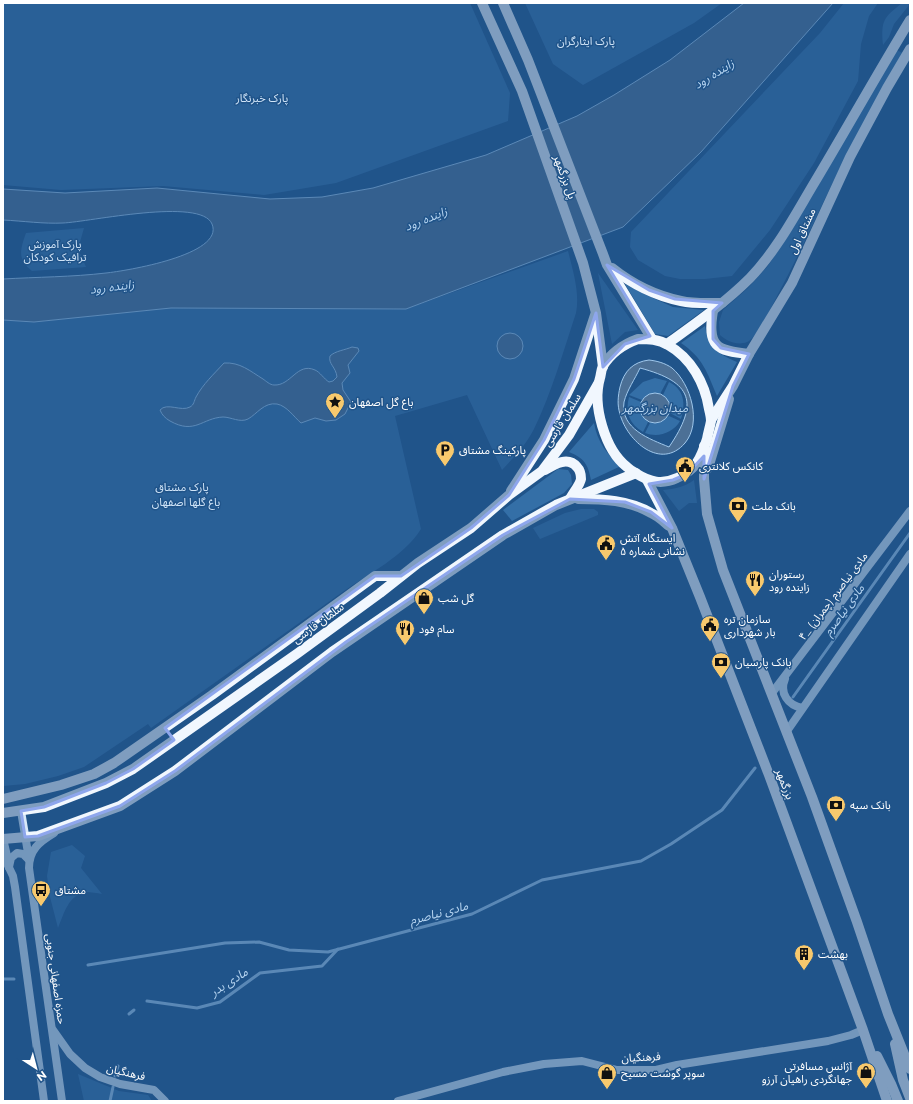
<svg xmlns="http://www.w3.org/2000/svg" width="913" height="1104" font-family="Montserrat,'Noto Sans Arabic',sans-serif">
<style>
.green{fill:#346fa7}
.water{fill:#4c7096;stroke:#a0c8ec;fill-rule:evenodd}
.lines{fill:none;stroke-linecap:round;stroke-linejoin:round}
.stream{stroke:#a0c8ec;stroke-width:3}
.secondary{stroke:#d8e8f8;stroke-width:8}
.primary{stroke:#f1f7fe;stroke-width:10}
.marked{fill:none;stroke:#8ea6ec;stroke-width:3;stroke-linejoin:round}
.labels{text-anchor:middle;stroke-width:3;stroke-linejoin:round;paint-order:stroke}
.park-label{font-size:11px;fill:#d1e5f8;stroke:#20548a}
.street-label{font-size:11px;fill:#fff;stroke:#20548a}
.poi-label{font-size:11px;fill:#fff;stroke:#20548a;text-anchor:start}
.water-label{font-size:12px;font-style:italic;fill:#b8d6f2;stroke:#20548a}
</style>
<rect width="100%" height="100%" fill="#20548a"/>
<!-- green -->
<g class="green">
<polygon points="3,3 470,3 510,93 508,121 336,183 264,195 163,186 61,190 3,185"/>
<polygon points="525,3 722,3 694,23 583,85 553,64"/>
<polygon points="844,3 878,3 869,16 861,44 858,81 814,163 770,230 732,276 705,279 680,279 665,276 638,260 630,247 631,232 820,33"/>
<path d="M902 3 910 4 894 24 889 37 883 45C881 21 883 18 902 3Z"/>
<path d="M896 50 903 53C880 96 855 138 833 182 815 219 798 257 778 294 773 304 756 339 747 342 737 346 727 341 720 335L719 322 723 310 748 288 767 267 785 241Z"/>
<path d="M84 228 78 249 86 267 32 271C17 259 20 250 26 233Z"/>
<path d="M568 251C573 271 580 293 576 313 563 352 552 392 534 429 526 445 514 457 502 470L467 395 395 416 421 529C404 556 370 573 344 591 280 637 215 682 151 728L148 724 84 767 58 776 25 784 3 786V320L34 322 171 308 406 309Z"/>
<polygon points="598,273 638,330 625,332 612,344"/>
<polygon points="625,284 644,294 673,307 704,310 668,336 655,334"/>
<path d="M705 326C709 348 718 354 737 362L717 396C707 372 703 358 681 343Z"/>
<polygon points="655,378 667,381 660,394 650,394 642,400 629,395 643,382"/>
<path d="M669 382C684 389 686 404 681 419L670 413V408L663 395Z"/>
<path d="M629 397 641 402 640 409 648 422 643 432C629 424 625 412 629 397Z"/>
<path d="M669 416 680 421C673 433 658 438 645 433L650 423H660Z"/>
<path d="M594 423C597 441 607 455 621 466L591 480C588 464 584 458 569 452Z"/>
<polygon points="558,469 568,470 571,475 572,484 564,493 512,521 503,510"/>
<path d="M694 480 697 503H689L679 511 663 490C675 489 684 487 694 480Z"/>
<polygon points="581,509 594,509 598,512 598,515 540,539 533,528 565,513"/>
<path d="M72 845 85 856 81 868 102 894C97 893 91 892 86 892 68 895 64 914 58 928L50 897 47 876 51 852Z"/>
<polygon points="78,1074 119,1091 148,1095 152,1101 84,1101"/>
</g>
<!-- water -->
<g class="water">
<path d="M744 3H833L701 152 623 227 406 309 171 308 34 322 3 320V279C37 277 72 277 106 273 125 271 225 255 212 224 201 197 89 222 63 223 44 224 23 221 3 220V189L65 193 157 188 270 199 322 197 373 188 486 155 577 116 614 95 670 60Z"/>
<circle cx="510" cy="346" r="13"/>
<path d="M352 347 358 348 359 351 348 365 350 373 342 383 343 390 351 402 345 414 336 420 326 421 315 418 301 423C294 417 287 406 277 404 264 402 257 414 248 419 240 423 231 417 223 417 202 418 195 435 170 421 165 418 162 415 160 410 167 402 181 412 190 407 194 405 194 401 196 397 203 384 214 374 224 363 240 362 250 371 263 379 266 381 270 385 274 385 291 386 297 362 315 370 320 372 324 379 329 382L333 381 337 377C336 367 328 364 330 356 335 351 345 350 352 347Z"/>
<path d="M649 360C657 361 665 363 672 368 691 384 702 423 685 443 661 471 627 441 620 414 617 405 618 396 620 387 624 371 633 362 649 360ZM640 368C693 382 699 403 669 447 650 439 620 429 624 402 627 390 635 379 640 368Z"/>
<circle cx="655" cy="408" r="15"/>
</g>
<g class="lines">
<!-- stream -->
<g class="stream">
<polyline points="793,697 910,533"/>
<polyline points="88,965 225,943 259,942 289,950 328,952 472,914 542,880 641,861 671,844 722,810 755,768"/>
<polyline points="3,979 14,979"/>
<polyline points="147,1001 197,1008 220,1002 260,973 322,966 338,949"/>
<polyline points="129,1014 134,1010"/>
<polyline points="115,1076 118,1066"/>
<polyline points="110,1101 113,1087"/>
</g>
<!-- secondary -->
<g class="secondary">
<path d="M785 679C779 693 788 705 802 708"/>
<polyline points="772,693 910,511"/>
<polyline points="787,731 910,554"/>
<polyline points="21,811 29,859"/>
<path d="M54 833C39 842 29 850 29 868L62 1101"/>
<polyline points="3,839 8,860"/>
<polyline points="3,855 13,876 15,887 44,1101"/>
<polyline points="9,867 11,858 17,853 23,854 29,860"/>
<polyline points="53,1030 70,1054 85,1068 100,1077 120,1084 154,1090 165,1101"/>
<polyline points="398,1101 503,1072 544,1064 582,1061 617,1070 656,1070 677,1065 828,1041 851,1035 863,1030"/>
</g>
<!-- primary -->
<g class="primary">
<polyline points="482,3 522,91 583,263 596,313 603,367"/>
<polyline points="503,3 528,60 603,254 607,265 652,339"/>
<path d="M612 268C632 284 657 296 681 301 694 304 709 303 722 303"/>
<path d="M713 311C707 346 716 351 749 354"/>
<path d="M638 339C648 339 659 339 668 345 691 358 705 383 709 409 710 413 711 417 711 421 710 427 708 433 707 439 701 458 696 470 677 478 662 485 650 482 637 474 634 472 630 470 627 467 605 450 592 405 600 378 601 375 601 370 603 366 611 353 624 344 638 339Z"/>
<path d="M667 344C696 323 725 303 750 278 776 251 794 217 813 185 846 130 877 74 910 20"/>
<polyline points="711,420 733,386 749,354 792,283 850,157 887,88 910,49"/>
<polyline points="704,446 704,479 707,514 723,570 812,797 857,922 888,1014 910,1069"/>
<polyline points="708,468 729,399"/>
<path d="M545 470C555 464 568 456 577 467 580 470 581 474 581 479 580 485 573 493 570 499"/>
<polyline points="647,480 672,528 700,597 769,775 863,1030 887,1101"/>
<polyline points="511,491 544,440 574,379 595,315"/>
<path d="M578 499C603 499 629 500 651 513 658 516 663 521 669 526"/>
<polyline points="3,799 61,785 94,774 114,763 212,695 375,576 401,576"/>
<polyline points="3,813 44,807 106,783 133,769 298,653 380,593 418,563 471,528 509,495 542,471 569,435 598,384"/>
<polyline points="3,839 38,836 120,806 175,771 332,652 503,535 556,505 636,473"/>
<polyline points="895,1044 903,1080 910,1098"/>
<polyline points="877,1056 891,1084 898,1101"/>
</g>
</g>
<!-- marked area -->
<path d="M0 0H913V1104H0ZM607 265 649 290 675 299 722 303 713 311V339L721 348 749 354 733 386 704 479V456L687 474 673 480 649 484 672 528 651 512 625 502 570 499 503 535 346 642 175 771 120 806 38 836 25 837 21 811 44 807 106 783 133 769 174 740 165 728 375 576H401L471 528 509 495 544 440 574 379 596 313 603 367 625 344 650 336Z" fill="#20548a" fill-opacity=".55" fill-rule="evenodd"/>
<path class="marked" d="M607 265 649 290 675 299 722 303 713 311V339L721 348 749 354 733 386 704 479V456L687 474 673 480 649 484 672 528 651 512 625 502 570 499 503 535 346 642 175 771 120 806 38 836 25 837 21 811 44 807 106 783 133 769 174 740 165 728 375 576H401L471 528 509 495 544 440 574 379 596 313 603 367 625 344 650 336Z"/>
<!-- icons -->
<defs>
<g id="sight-pin" transform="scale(1)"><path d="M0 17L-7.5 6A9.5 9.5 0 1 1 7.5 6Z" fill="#f8c96d" stroke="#20548a"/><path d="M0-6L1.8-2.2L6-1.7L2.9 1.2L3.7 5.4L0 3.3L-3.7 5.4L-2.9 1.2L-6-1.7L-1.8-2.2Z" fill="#111"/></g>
<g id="parking-pin" transform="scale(1)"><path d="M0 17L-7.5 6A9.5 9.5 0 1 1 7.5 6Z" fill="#f8c96d" stroke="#20548a"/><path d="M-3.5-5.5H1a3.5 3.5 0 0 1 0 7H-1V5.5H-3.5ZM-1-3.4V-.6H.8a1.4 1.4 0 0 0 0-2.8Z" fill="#111"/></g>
<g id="civic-pin" transform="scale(1)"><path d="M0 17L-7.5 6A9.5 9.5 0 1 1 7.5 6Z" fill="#f8c96d" stroke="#20548a"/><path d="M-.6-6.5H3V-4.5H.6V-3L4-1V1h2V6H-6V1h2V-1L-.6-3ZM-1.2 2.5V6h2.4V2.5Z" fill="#111"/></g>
<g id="bank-pin" transform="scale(1)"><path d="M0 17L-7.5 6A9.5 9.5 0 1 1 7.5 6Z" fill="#f8c96d" stroke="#20548a"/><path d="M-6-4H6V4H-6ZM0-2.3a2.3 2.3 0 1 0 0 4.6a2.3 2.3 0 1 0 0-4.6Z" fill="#111"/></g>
<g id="restaurant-pin" transform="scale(1)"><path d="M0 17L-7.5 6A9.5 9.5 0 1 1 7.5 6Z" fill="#f8c96d" stroke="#20548a"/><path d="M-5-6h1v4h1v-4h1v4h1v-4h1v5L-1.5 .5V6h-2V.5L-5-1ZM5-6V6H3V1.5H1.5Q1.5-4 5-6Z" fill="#111"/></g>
<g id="shop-pin" transform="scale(1)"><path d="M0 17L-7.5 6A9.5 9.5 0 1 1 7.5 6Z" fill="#f8c96d" stroke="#20548a"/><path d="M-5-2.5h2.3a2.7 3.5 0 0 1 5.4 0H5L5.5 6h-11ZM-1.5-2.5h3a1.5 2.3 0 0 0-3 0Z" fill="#111"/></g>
<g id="bus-pin" transform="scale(1)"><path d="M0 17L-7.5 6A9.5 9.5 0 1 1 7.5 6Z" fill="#f8c96d" stroke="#20548a"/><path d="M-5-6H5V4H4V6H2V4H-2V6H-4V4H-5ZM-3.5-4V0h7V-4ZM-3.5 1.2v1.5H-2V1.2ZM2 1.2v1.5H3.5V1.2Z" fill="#111"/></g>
<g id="building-pin" transform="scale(1)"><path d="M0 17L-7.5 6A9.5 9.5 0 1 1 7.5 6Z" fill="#f8c96d" stroke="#20548a"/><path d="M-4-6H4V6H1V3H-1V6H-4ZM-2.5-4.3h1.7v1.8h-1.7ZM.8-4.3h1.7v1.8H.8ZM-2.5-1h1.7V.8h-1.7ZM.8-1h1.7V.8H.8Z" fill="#111"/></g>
</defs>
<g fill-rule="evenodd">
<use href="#sight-pin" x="335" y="402"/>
<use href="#parking-pin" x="445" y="450"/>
<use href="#civic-pin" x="685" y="466"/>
<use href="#bank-pin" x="738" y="506"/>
<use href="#civic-pin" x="606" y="544"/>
<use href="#restaurant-pin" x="755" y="580"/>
<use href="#shop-pin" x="424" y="598"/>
<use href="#civic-pin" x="710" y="625"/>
<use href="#restaurant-pin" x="405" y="629"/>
<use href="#bank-pin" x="721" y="662"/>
<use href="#bank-pin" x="836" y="805"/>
<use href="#bus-pin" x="41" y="890"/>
<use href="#building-pin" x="804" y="954"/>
<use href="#shop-pin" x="866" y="1072"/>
<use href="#shop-pin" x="607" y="1073"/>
</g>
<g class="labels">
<!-- park labels -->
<g class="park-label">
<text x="586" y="45">پارک ایثارگران</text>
<text x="262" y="102">پارک خبرنگار</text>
<text x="55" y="248">پارک آموزش<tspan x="55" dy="13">ترافیک کودکان</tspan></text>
<text x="182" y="491">پارک مشتاق</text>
<text x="186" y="506">باغ گلها اصفهان</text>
</g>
<!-- street labels -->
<g class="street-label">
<text transform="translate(565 177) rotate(70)" y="4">پل بزرگمهر</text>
<text transform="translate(802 231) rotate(-65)" y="4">مشتاق اول</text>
<text transform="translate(562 420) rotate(-58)" y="4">سلمان فارسی</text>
<text transform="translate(833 596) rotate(-53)" y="4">۴_ مادی نیاصرم (چمران)</text>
<text transform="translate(318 623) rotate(-36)" y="4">سلمان فارسی</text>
<text transform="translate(785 784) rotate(69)" y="4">بزرگمهر</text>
<text transform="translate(56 979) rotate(82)" y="4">حمزه اصفهانی جنوبی</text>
<text transform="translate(641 1057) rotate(-3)" y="4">فرهنگیان</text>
<text transform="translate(126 1072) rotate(13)" y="4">فرهنگیان</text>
</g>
<!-- poi labels -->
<g class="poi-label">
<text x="349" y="406">باغ گل اصفهان</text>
<text x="459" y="454">پارکینگ مشتاق</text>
<text x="699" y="470">کانکس کلانتری</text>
<text x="752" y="510">بانک ملت</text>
<text x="620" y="542">ایستگاه آتش<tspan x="620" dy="13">نشانی شماره ۵</tspan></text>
<text x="769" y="578">رستوران<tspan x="769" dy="13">زاینده رود</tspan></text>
<text x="438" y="602">گل شب</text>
<text x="724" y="623">سازمان تره<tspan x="724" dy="13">بار شهرداری</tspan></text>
<text x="419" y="633">سام فود</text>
<text x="735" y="666">بانک پارسیان</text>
<text x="850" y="809">بانک سپه</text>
<text x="55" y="894">مشتاق</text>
<text x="818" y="958">بهشت</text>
<text x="852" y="1070" text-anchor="end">آژانس مسافرتی<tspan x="852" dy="13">جهانگردی راهیان آرزو</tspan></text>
<text x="621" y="1077">سوپر گوشت مسیح</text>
</g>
<!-- water labels -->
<g class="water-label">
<text transform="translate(714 74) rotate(-32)" y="4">زاینده رود</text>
<text transform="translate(426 219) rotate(-22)" y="4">زاینده رود</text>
<text transform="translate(112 287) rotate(-7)" y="4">زاینده رود</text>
<text x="655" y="412">میدان بزرگمهر</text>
<text transform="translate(844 610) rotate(-54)" y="4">مادی نیاصرم</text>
<text transform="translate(439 913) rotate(-15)" y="4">مادی نیاصرم</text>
<text transform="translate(229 982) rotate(-33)" y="4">مادی بدر</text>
</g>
</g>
<!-- border -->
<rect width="913" height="1104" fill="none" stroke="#ffffff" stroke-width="8"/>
<!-- north arrow -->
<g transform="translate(36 1068) rotate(144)" stroke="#20548a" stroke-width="3" paint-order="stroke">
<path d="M0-3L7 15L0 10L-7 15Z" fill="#ffffff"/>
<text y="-6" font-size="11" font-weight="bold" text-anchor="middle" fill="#ffffff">N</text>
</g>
</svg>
